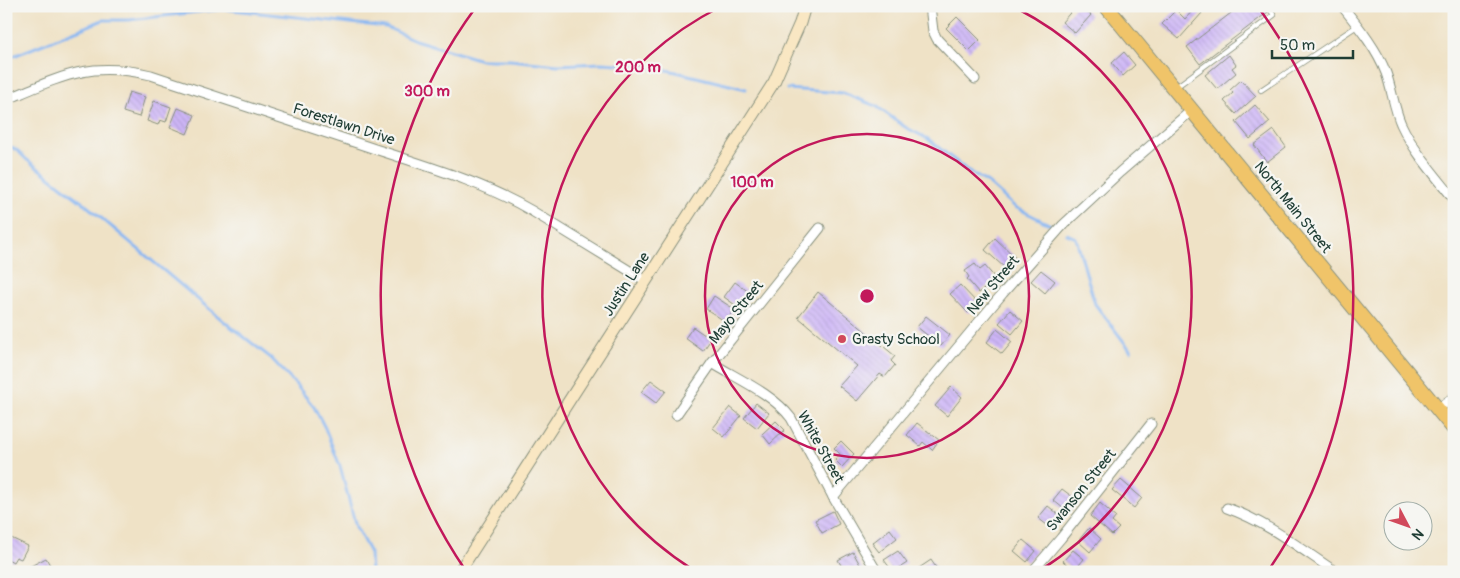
<svg xmlns="http://www.w3.org/2000/svg" width="1460" height="578" font-family="Pangolin,sans-serif">
<style>
.lines{fill:none;stroke-linecap:round;stroke-linejoin:round}
.stream{stroke:#87b6f2;stroke-width:3}
.building{fill:url(#building-back-hatch)}
.service-casing{stroke:#87907d;stroke-width:6}
.minor-casing{stroke:#87907d;stroke-width:11}
.secondary-casing{stroke:#87907d;stroke-width:13}
.primary-casing{stroke:#87907d;stroke-width:16}
.service{stroke:#fff;stroke-width:4.5}
.minor{stroke:#fff;stroke-width:9}
.secondary{stroke:#f9e7c3;stroke-width:11}
.primary{stroke:#f0c469;stroke-width:14}
.ring{fill:none;stroke:#c2185b;stroke-width:2.5}
.poi-dot{fill:#d1495b;stroke:#f6f6f2;stroke-width:2}
.labels{text-anchor:middle;stroke-width:4.5;stroke-linejoin:round;paint-order:stroke}
.street-label{font-size:15px;fill:#1f3d34;stroke:#f6f6f2}
.poi-label{font-size:15px;fill:#1f3d34;stroke:#f6f6f2;text-anchor:start}
.centre{fill:#c2185b;stroke:#f6f6f2;stroke-width:2.5}
.ring-label{font-size:15px;text-anchor:middle;font-weight:bold;fill:#c2185b;stroke:#f6f6f2;stroke-width:4.5;stroke-linejoin:round;paint-order:stroke}
</style>
<defs>
<pattern id="building-back-hatch" width="6" height="6" patternUnits="userSpaceOnUse" patternTransform="scale(1.25)"><rect width="6" height="6" fill="#ceb6f7"/><path d="M-1 5l2 2M0 0l6 6M5-1l2 2" fill="none" stroke="#b09dd4"/></pattern>
</defs>
<rect width="100%" height="100%" fill="#f6f6f2"/>
<filter id="ink" filterUnits="userSpaceOnUse"><feTurbulence type="fractalNoise" baseFrequency=".02" numOctaves="2"/><feDisplacementMap in="SourceGraphic" scale="10" xChannelSelector="R" yChannelSelector="G"/><feConvolveMatrix kernelMatrix="1 2 1 2 8 2 1 2 1" color-interpolation-filters="sRGB"/></filter>
<filter id="wash" filterUnits="userSpaceOnUse"><feTurbulence type="fractalNoise" baseFrequency=".0096" numOctaves="4" result="noise"/><feDisplacementMap in="SourceGraphic" scale="20" xChannelSelector="R" yChannelSelector="G"/><feGaussianBlur stdDeviation="1.12" result="paint"/><feColorMatrix in="noise" values="0 0 0 0 0 0 0 0 0 0 0 0 0 0 0 0 0 1.4 0 .05"/><feComposite in="paint" operator="in"/></filter>
<g filter="url(#wash)">
<rect width="100%" height="100%" fill="#efe2c6"/>
<g class="lines">
<!-- stream -->
<g class="stream">
<polyline points="6,59 103,20 129,20 224,9 386,27 415,40 481,60 510,60 558,65 602,63 634,65 672,71 746,89"/>
<polyline points="787,89 843,93 876,106 905,127 928,139 968,171 988,183 1015,207 1051,225"/>
<polyline points="6,144 18,151 26,159 87,206 226,323 271,358 297,386 314,407 325,428 340,466 356,527 370,553 371,572"/>
<polyline points="1067,234 1076,238 1095,304 1131,351"/>
</g>
</g>
<g id="blocks">
<!-- building -->
<g class="building">
<polygon points="1076,6 1080,6 1091,15 1075,33 1062,22"/>
<polygon points="1240,6 1264,6 1268,12 1200,64 1187,47"/>
<polygon points="1196,7 1202,13 1179,39 1162,24 1176,10 1185,19"/>
<polygon points="957,17 980,40 969,51 946,28"/>
<polygon points="1124,52 1135,65 1123,76 1112,63"/>
<polygon points="1229,55 1236,65 1232,68 1236,73 1217,89 1205,75"/>
<polygon points="1241,80 1256,96 1236,114 1224,101 1233,93 1230,90"/>
<polygon points="129,92 145,97 139,117 123,112"/>
<polygon points="154,101 171,107 166,122 160,120 158,125 147,121"/>
<polygon points="1255,105 1270,122 1250,139 1236,122"/>
<polygon points="178,108 195,115 187,134 170,127"/>
<polygon points="1274,130 1286,147 1267,162 1254,145"/>
<polygon points="995,238 1015,257 1005,268 985,250"/>
<polygon points="975,264 980,270 985,266 996,279 979,293 967,279 969,277 965,271"/>
<polygon points="1041,270 1055,281 1045,293 1031,281"/>
<polygon points="735,282 749,292 738,307 724,297"/>
<polygon points="960,285 978,304 968,313 950,294"/>
<polygon points="818,292 895,356 891,361 895,365 885,377 880,374 857,401 839,386 857,366 798,317"/>
<polygon points="714,296 734,309 726,322 706,309"/>
<polygon points="1010,310 1023,321 1012,334 999,323"/>
<polygon points="926,316 950,335 941,346 917,327"/>
<polygon points="693,327 711,339 703,351 685,338"/>
<polygon points="997,329 1012,342 1002,354 987,342"/>
<polygon points="651,380 666,391 656,403 641,392"/>
<polygon points="951,387 962,397 947,416 935,406"/>
<polygon points="756,403 769,413 757,428 744,418"/>
<polygon points="730,407 741,416 724,437 713,428"/>
<polygon points="776,421 785,430 770,444 762,434"/>
<polygon points="917,423 939,440 932,450 923,442 920,446 907,435"/>
<polygon points="841,441 854,454 842,467 835,460 840,454 834,448"/>
<polygon points="1121,480 1142,498 1134,508 1112,490"/>
<polygon points="1062,489 1078,501 1069,513 1053,500"/>
<polygon points="1100,503 1116,517 1112,522 1119,528 1112,535 1090,516"/>
<polygon points="1048,506 1062,517 1052,529 1038,518"/>
<polygon points="833,511 839,524 822,533 815,520"/>
<polygon points="1089,528 1101,539 1090,552 1078,541"/>
<polygon points="890,529 897,538 879,552 872,543"/>
<polygon points="9,537 28,546 21,559 16,557 13,562 6,558 6,542"/>
<polygon points="1023,540 1036,551 1027,562 1014,551"/>
<polygon points="1073,550 1084,559 1074,571 1063,561"/>
<polygon points="898,551 907,563 893,572 884,560"/>
<polygon points="853,552 864,572 845,572 838,560"/>
<polygon points="46,558 54,572 32,572 29,567"/>
<polygon points="931,560 939,572 913,572"/>
</g>
</g>
</g>
<g filter="url(#ink)">
<use href="#blocks" fill-opacity="0" stroke="#87907d" stroke-width="1"/>
<g class="lines">
<!-- service casing -->
<g class="service-casing">
<g id="service">
<polyline points="1176,87 1274,15 1268,6"/>
<polyline points="1261,90 1357,26"/>
</g>
</g>
<!-- minor casing -->
<g class="minor-casing">
<g id="minor">
<polyline points="930,6 933,31 937,39 975,79"/>
<path d="M1342 6C1358 26 1377 49 1386 73 1392 90 1394 108 1401 124 1414 152 1435 175 1454 199"/>
<path d="M15 96C69 73 93 62 151 75 224 99 296 123 369 147 423 165 481 181 532 211L646 281"/>
<path d="M712 363C738 379 773 394 791 418L833 497 877 572"/>
<polyline points="1438,409 1454,397"/>
<polyline points="676,415 712,363 820,228"/>
<polyline points="833,497 1003,293 1063,225 1120,172 1192,110"/>
<path d="M1227 508C1267 522 1301 549 1336 572"/>
<polyline points="1032,572 1061,538 1151,424"/>
</g>
</g>
<!-- secondary casing -->
<g class="secondary-casing">
<polyline id="secondary" points="459,572 774,82 800,23 805,6"/>
</g>
<!-- primary casing -->
<g class="primary-casing">
<polyline id="primary" points="1106,6 1454,429"/>
</g>
<!-- service -->
<use href="#service" class="service"/>
<!-- minor -->
<use href="#minor" class="minor"/>
<!-- secondary -->
<use href="#secondary" class="secondary"/>
<!-- primary -->
<use href="#primary" class="primary"/>
</g>
</g>
<!-- distance rings -->
<g class="ring">
<circle cx="867" cy="296" r="162"/>
<path d="M695 571A324 324 0 0 1 720 7M1014 7A324 324 0 0 1 1039 571"/>
<path d="M466 571A486 486 0 0 1 476 7M1258 7A486 486 0 0 1 1268 571"/>
</g>
<!-- markers -->
<circle class="poi-dot" cx="842" cy="339" r="5"/>
<g class="labels">
<!-- street labels -->
<g class="street-label">
<text transform="translate(344 124) rotate(18)" y="5">Forestlawn Drive</text>
<text transform="translate(1293 207) rotate(51)" y="5">North Main Street</text>
<text transform="translate(626 284) rotate(-57)" y="5">Justin Lane</text>
<text transform="translate(993 285) rotate(-50)" y="5">New Street</text>
<text transform="translate(736 312) rotate(-51)" y="5">Mayo Street</text>
<text transform="translate(821 447) rotate(61)" y="5">White Street</text>
<text transform="translate(1081 490) rotate(-51)" y="5">Swanson Street</text>
</g>
<!-- poi labels -->
<g class="poi-label">
<text x="852" y="344">Grasty School</text>
</g>
</g>
<circle cx="867" cy="296" r="8" class="centre"/>
<g class="ring-label">
<text x="638" y="72">200 m</text>
<text x="427" y="96">300 m</text>
<text x="752" y="187">100 m</text>
</g>
<!-- margin -->
<rect width="1460" height="578" fill="none" stroke="#f6f6f2" stroke-width="25"/>
<!-- north arrow -->
<g transform="translate(1408 526) rotate(131)"><circle r="24" fill="#f6f6f2" stroke="#a0aca6"/>
<path d="M0-4L9 19L0 12L-9 19Z" fill="#d1495b"/>
<text y="-8" font-size="14" font-weight="bold" text-anchor="middle" fill="#1f3d34">N</text>
</g>
<!-- scale -->
<path d="M1272 50v8h81v-8" fill="none" stroke="#1f3d34" stroke-width="2.5"/>
<text x="1280" y="50" font-size="15" fill="#1f3d34" stroke="#f6f6f2" stroke-width="4" paint-order="stroke">50 m</text>
</svg>
